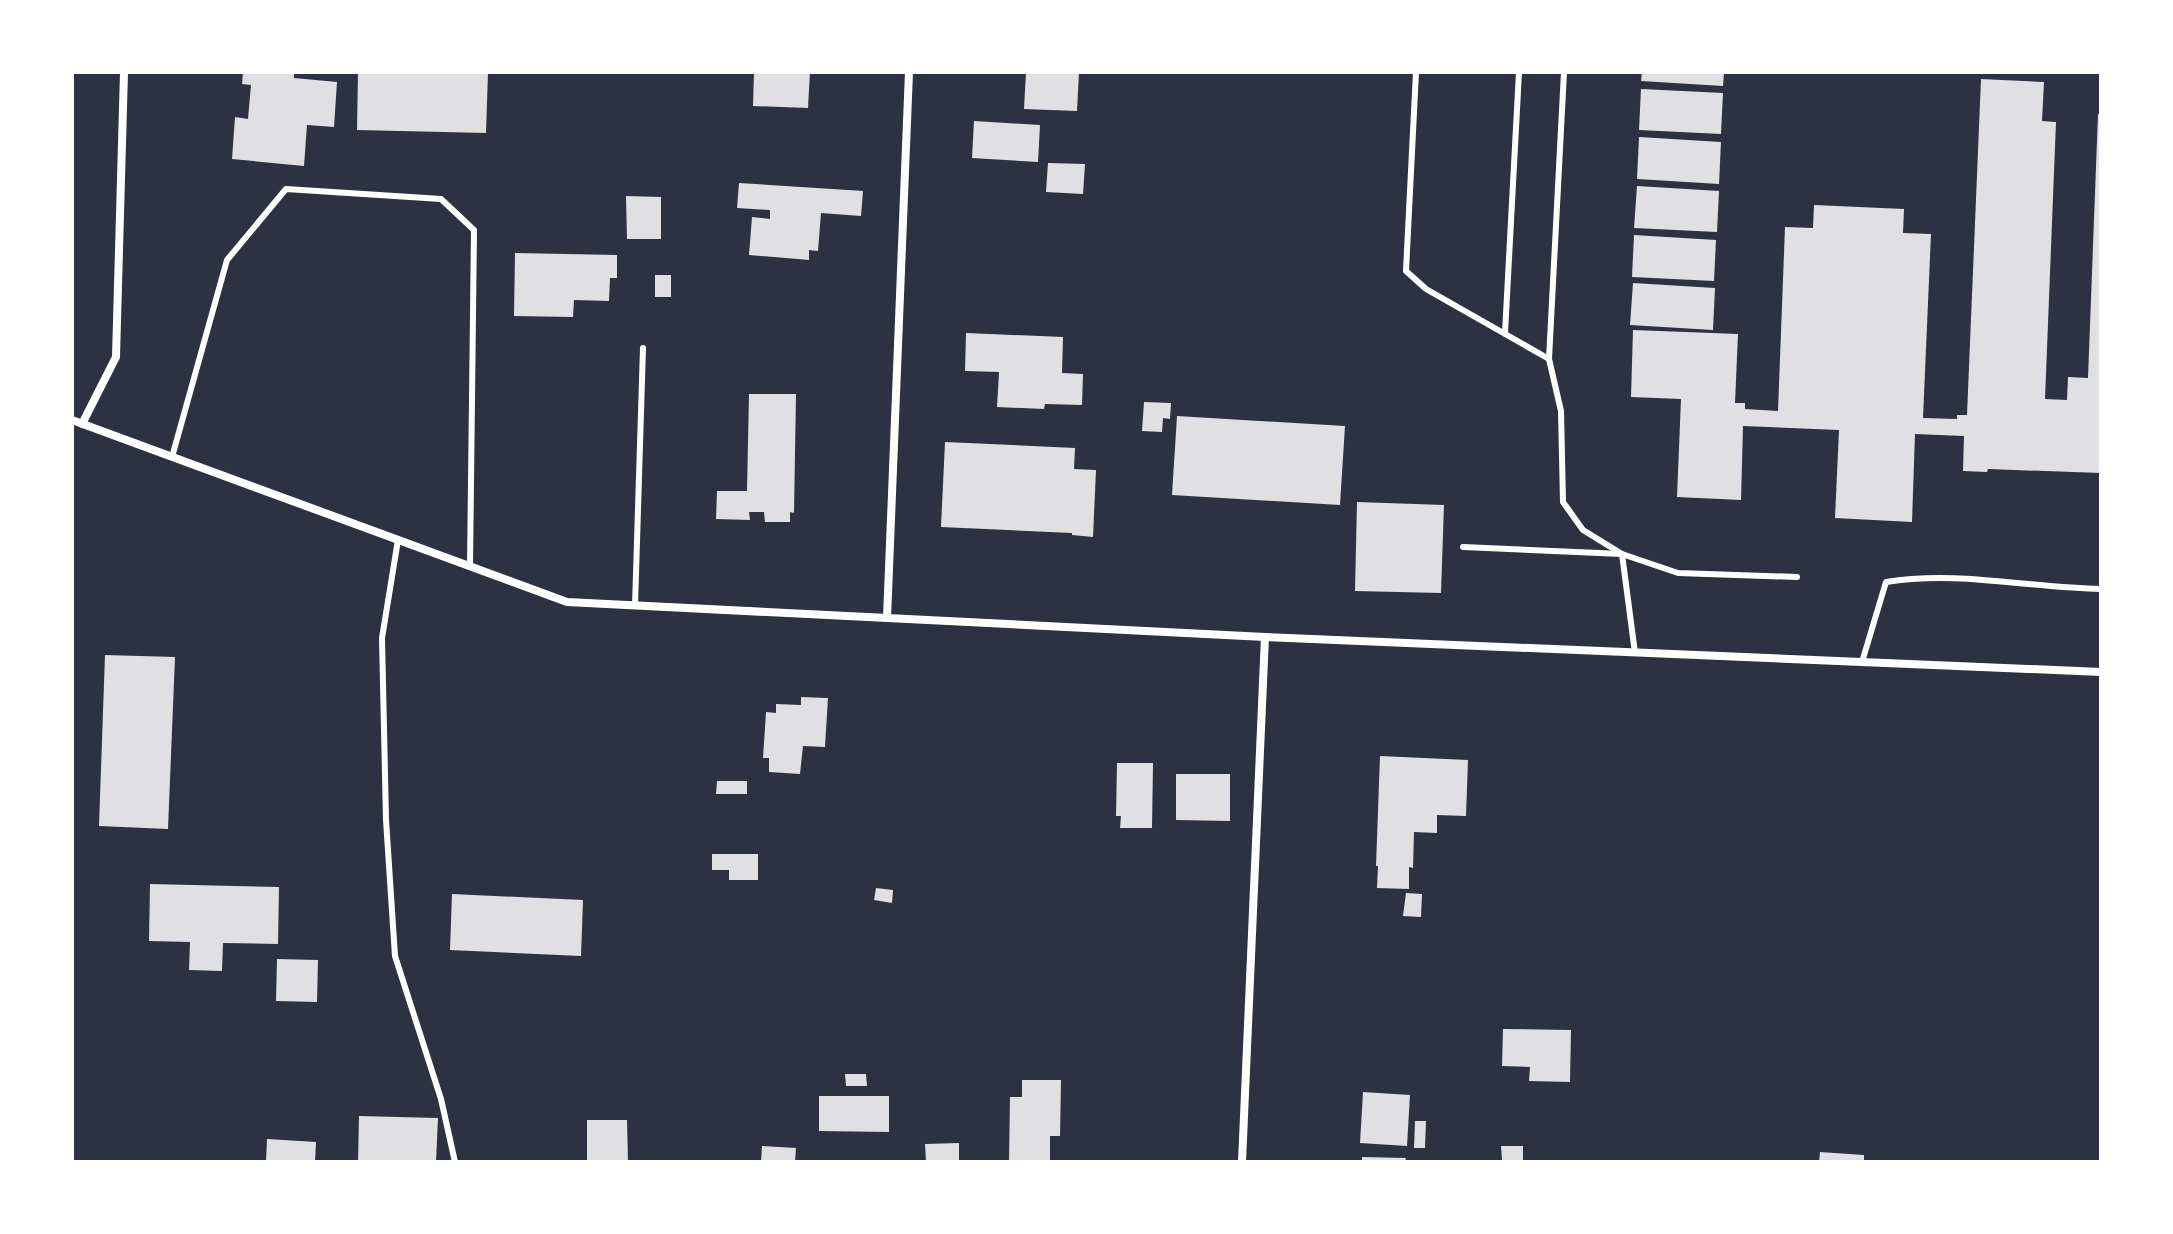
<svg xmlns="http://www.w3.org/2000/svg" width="2173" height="1234" font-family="Jost,sans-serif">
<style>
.building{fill:#e0e0e3}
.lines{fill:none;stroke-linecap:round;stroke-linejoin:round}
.service{stroke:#fff;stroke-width:6}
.minor{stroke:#fff;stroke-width:8}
</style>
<rect width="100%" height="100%" fill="#2d3142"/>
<!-- building -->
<g class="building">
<polygon points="243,72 294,72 294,78 337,82 334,127 307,125 304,166 232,159 235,117 248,119 251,85 242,84"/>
<polygon points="358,72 488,72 486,133 357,130"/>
<polygon points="754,72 810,72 808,108 753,106"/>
<polygon points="1026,72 1079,72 1077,111 1024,109"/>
<polygon points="1642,72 1724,72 1723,86 1641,81"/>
<polygon points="1981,79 2044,82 2042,121 2056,122 2045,399 2067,400 2068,377 2088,378 2098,114 2101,114 2101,473 1988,469 1987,472 1963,471 1964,436 1915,434 1912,522 1835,518 1839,430 1743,426 1741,500 1677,497 1681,399 1631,397 1633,330 1738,334 1735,403 1745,403 1745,409 1778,411 1785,227 1813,228 1814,205 1904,209 1903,233 1931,234 1923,418 1957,419 1957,415 1967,415"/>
<polygon points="1641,89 1723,93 1721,134 1639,130"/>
<polygon points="974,121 1040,125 1038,162 972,158"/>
<polygon points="1639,137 1721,142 1719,184 1637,179"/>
<polygon points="1048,163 1085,164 1083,194 1046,192"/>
<polygon points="739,183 863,191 861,216 821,213 818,251 809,250 809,260 749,255 752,217 770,219 770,210 737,208"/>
<polygon points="1637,186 1719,191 1717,232 1634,228"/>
<polygon points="626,196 661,197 661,239 627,239"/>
<polygon points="1634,235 1716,240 1714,281 1632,277"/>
<polygon points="515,253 617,255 617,278 610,278 609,301 574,300 573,317 514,316"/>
<rect x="655" y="275" width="16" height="22"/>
<polygon points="1633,283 1715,288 1713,330 1630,325"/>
<polygon points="966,333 1063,337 1062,373 1083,374 1082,405 1045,404 1044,409 997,407 999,372 965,371"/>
<polygon points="749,394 796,394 794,513 790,512 790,522 765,522 764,512 749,512 750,520 716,519 717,491 747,491"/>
<polygon points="1144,402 1171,403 1170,419 1163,418 1162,432 1142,431"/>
<polygon points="1177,416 1345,426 1340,505 1172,495"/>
<polygon points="945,442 1075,448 1074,469 1096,470 1093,537 1072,535 1072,533 941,527"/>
<polygon points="1357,502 1444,505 1441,593 1355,591"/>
<polygon points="105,655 175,657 168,829 99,826"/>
<polygon points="801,697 828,698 825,747 803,746 800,774 769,772 769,758 763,758 766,712 776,713 776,704 801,705"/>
<polygon points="1380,756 1468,760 1466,816 1437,815 1437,833 1414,832 1413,868 1409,867 1409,889 1377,888 1378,866 1376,866"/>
<polygon points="1117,763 1153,763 1152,828 1120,828 1121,816 1116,816"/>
<polygon points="1176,774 1230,774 1230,821 1176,820"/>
<polygon points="717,781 747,781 747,794 716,794"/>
<polygon points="712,854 758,854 758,880 729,880 729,870 712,870"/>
<polygon points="150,884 279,887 278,944 223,943 222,971 189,970 190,942 149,941"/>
<polygon points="876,888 893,890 892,903 874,900"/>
<polygon points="1406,893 1422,894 1421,917 1403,916"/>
<polygon points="452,894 583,900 581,956 450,950"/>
<polygon points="277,959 318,960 317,1002 276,1001"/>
<polygon points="1503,1029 1571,1030 1570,1082 1529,1081 1530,1067 1502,1066"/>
<polygon points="845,1074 866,1074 867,1086 846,1086"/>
<polygon points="1022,1080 1061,1080 1060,1136 1050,1136 1050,1162 1009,1162 1010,1097 1022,1097"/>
<polygon points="1363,1092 1410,1095 1407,1146 1360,1143"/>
<polygon points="819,1096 889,1096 889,1132 819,1131"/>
<polygon points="359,1116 438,1118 436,1162 358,1162"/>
<polygon points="587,1120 627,1120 628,1162 587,1162"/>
<polygon points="1415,1121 1426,1121 1425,1148 1414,1148"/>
<polygon points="267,1139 316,1142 315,1162 266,1162"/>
<polygon points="959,1143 959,1162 926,1162 925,1144"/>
<polygon points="762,1146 796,1148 795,1162 761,1162"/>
<polygon points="1501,1146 1523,1146 1523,1160 1502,1160"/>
<polygon points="1820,1152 1864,1155 1864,1162 1819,1162"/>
<polygon points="1362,1157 1406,1158 1405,1162 1362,1162"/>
</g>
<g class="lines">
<!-- service -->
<g class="service">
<polyline points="1416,72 1406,271 1426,289 1549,359"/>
<polyline points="1564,72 1549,359 1561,411 1563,502 1583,530 1622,554 1635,653"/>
<polyline points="1505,333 1519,72"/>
<polyline points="172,457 227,260 286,189 441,199 474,230 470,566"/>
<polyline points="398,540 382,638 386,820 395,956 441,1099 455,1162"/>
<polyline points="1463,547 1622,554 1678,573 1797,577"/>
<polyline points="635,606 643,348"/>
<path d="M1862 662 1886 582C1957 570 2029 588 2101 589"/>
</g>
<!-- minor -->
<g class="minor">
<polyline points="72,420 567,602 1265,637 2101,672"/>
<polyline points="82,424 116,357 124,72"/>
<polyline points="887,618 909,72"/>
<polyline points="1242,1162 1265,637"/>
</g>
</g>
<!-- border -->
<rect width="2173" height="1234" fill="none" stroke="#ffffff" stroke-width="148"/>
</svg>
